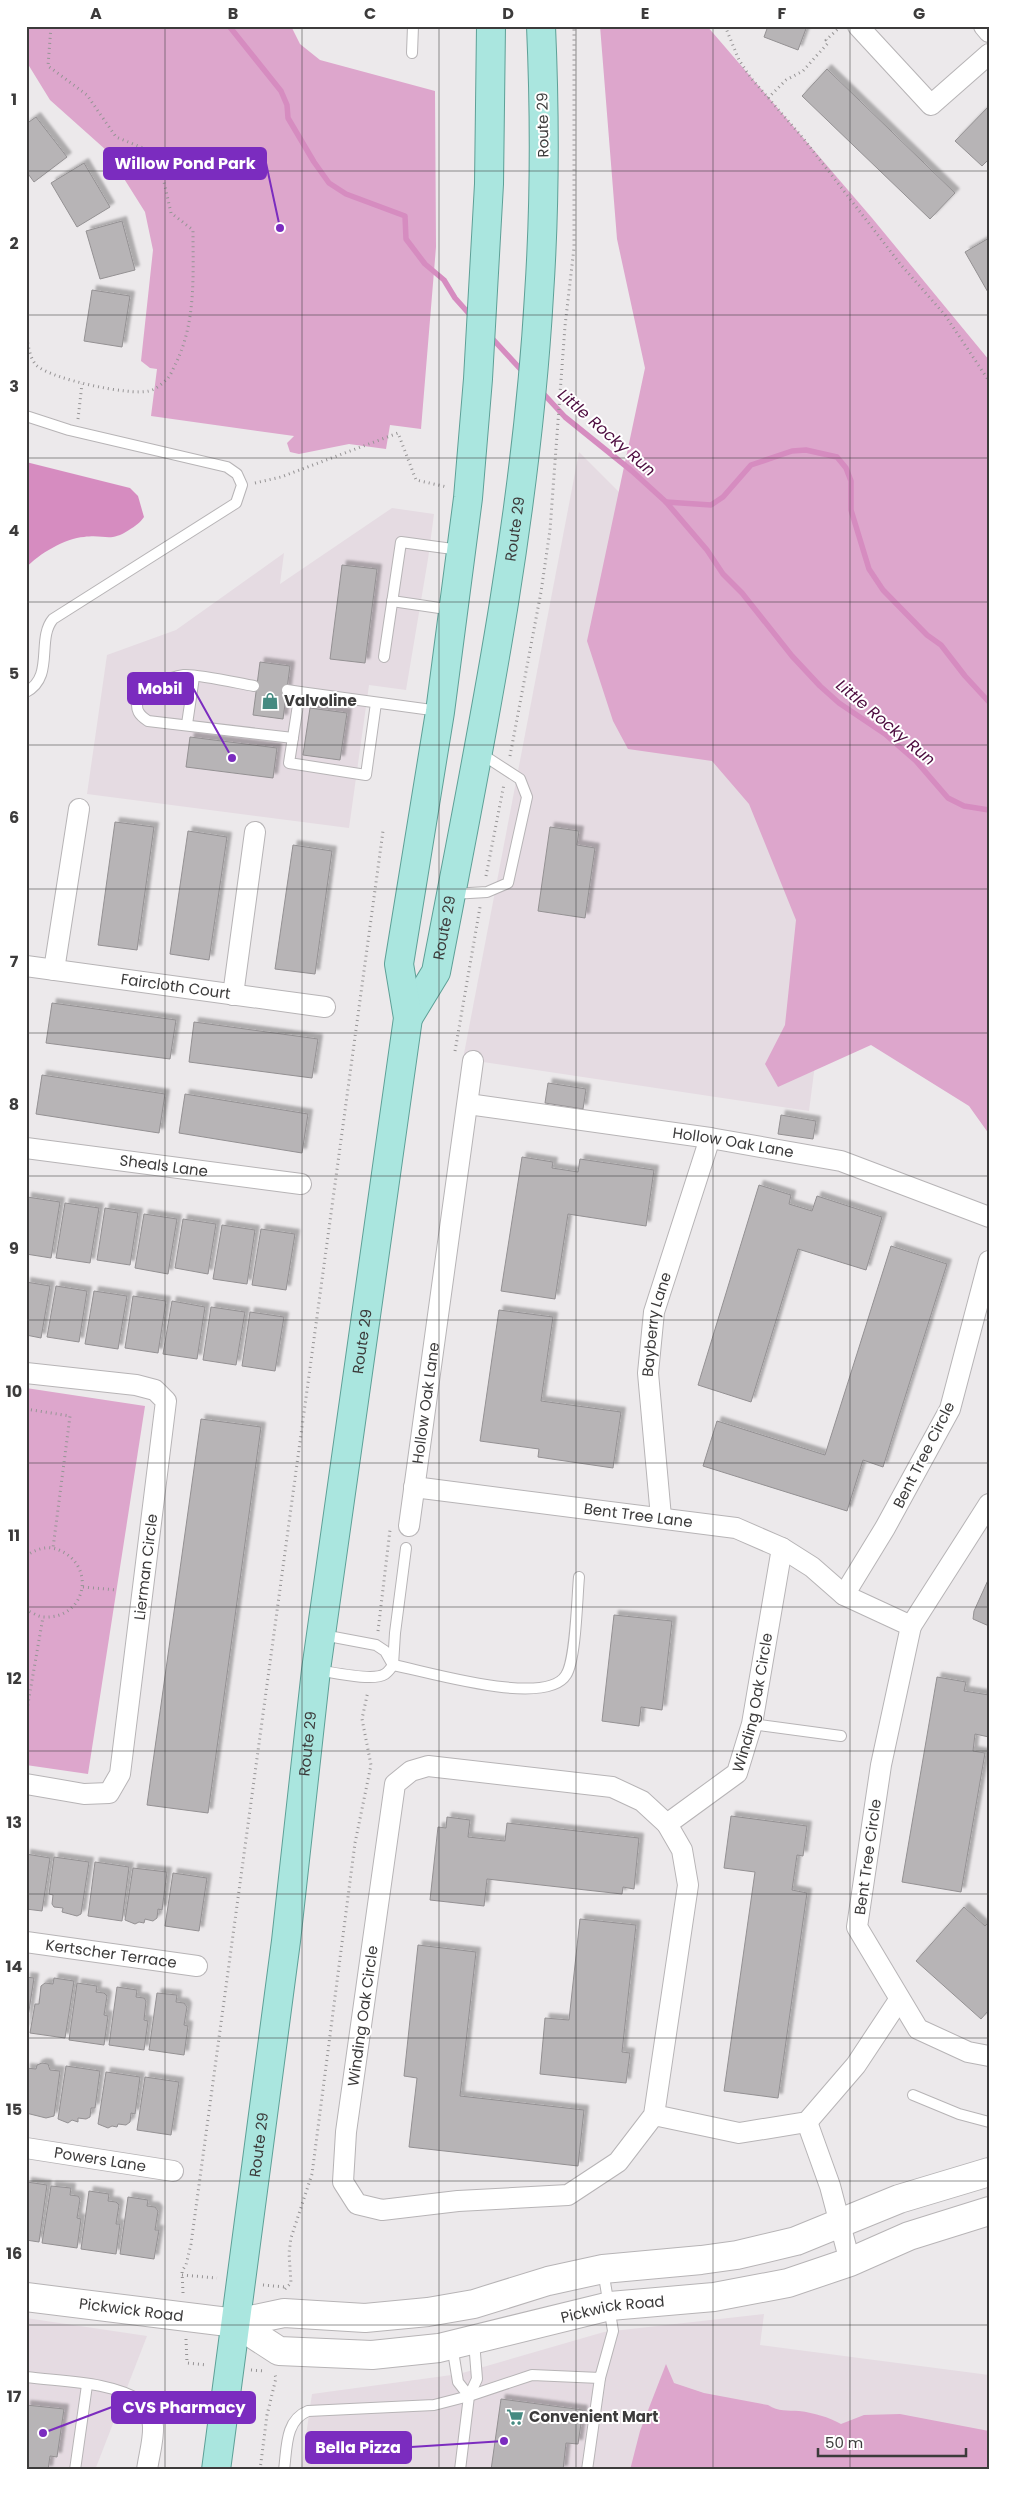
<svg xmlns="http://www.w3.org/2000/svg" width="1015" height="2496" font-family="Poppins,sans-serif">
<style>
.built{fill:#e5dbe2}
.green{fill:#dda6cc}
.water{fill:#d68cc0}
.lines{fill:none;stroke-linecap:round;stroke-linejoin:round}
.stream{stroke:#d68cc0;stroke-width:5.5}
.building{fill:#b7b4b6;stroke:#949193;filter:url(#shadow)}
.lane-casing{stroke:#b7b4b6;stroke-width:12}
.street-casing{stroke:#b7b4b6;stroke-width:22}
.secondary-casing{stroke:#b7b4b6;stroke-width:30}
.primary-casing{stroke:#5ea097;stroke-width:30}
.path{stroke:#969495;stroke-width:3;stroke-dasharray:1 4;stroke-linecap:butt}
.lane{stroke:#fff;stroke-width:10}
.street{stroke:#fff;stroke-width:20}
.secondary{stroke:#fff;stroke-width:28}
.primary{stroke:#aae6df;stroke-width:28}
.grid{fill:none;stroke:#3c3b3b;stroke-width:1;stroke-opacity:0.55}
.labels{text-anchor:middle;stroke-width:4;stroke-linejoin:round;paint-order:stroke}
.street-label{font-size:15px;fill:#3c3b3b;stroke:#fff}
.poi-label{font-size:15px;font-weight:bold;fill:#3c3b3b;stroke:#fff;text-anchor:start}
.water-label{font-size:16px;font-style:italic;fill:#4d0c3f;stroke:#fff}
.leader{fill:none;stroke:#7b2cbf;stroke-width:2}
.callout-dot{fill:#7b2cbf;stroke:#fff;stroke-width:2}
.callout{fill:#7b2cbf;stroke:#7b2cbf;stroke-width:2}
.callout-label{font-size:16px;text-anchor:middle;font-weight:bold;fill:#fff}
.neatline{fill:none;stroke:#3c3b3b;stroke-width:2}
.grid-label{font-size:16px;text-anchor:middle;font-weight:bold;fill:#3c3b3b}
</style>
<defs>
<filter id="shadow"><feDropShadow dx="4.5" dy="-4.5" stdDeviation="1" flood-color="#0004"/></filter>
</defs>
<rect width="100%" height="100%" fill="#ece9eb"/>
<!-- built -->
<g class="built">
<polygon points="579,452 858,731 809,1111 463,1059"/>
<polygon points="392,508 434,514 428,559 406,690 369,685 349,828 87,794 107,655 176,630 284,553 280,584"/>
<polygon points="764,2314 760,2345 989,2375 989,2470 301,2470 312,2394 459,2374 604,2332"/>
<polygon points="26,2318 147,2336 95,2470 26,2470"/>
</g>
<!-- green -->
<g class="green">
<polygon points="26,26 291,26 300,44 320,60 435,91 436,247 421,429 390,425 386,449 349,444 299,454 290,452 287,443 294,436 151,416 157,369 150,368 141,361 153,250 145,212 106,150 50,100 26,61"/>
<polygon points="600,26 707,26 872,218 989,360 989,1134 969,1106 871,1045 778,1087 765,1064 785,1025 796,920 749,804 712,761 628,749 613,721 587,641 645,368 617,239"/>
<polygon points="26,1388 145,1406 88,1774 26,1765"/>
<path d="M666 2364 674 2383 704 2393 768 2405C779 2412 787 2410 799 2411 815 2413 828 2417 841 2424L864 2415 900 2414 989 2431V2470H630L640 2431Z"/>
</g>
<!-- water -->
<path class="water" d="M26 462 130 488 138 496 144 517C140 523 135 526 129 530 109 543 106 534 84 537 66 538 38 554 26 568Z"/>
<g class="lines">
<!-- stream -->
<g class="stream">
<polyline points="229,26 281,91 287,105 288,118 314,162 329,183 346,194 405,216 406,239 425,264 444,280 455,298 472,317"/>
<polyline points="489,335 525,374"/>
<polyline points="540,390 565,417 632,471 666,502 707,550 723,574 742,593 792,656 820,686 839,703 885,734 916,761 948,798 964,806 989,810"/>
<polyline points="666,502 711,505 723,497 751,465 792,451 806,450 837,457 846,468 851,481 851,510 869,569 883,590 927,635 941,645 965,676 989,702"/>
</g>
</g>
<!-- building -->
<g class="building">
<polygon points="768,26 807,26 798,50 764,37"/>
<polygon points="827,69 955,193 930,219 802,96"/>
<polygon points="989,106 989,159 982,166 955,141"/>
<polygon points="36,117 67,157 34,182 26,171 26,124"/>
<polygon points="84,163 110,207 77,227 51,183"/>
<polygon points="122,221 135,270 100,279 86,231"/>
<polygon points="989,238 989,294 965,252"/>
<polygon points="92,290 130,296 122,347 84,341"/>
<polygon points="342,565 377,569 365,663 330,659"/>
<polygon points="260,662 290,666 283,719 253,715"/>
<polygon points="310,708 347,713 340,760 303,755"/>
<polygon points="190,737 277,748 273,778 186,767"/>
<polygon points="115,822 154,827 137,950 98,945"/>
<polygon points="550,827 579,831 577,845 595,848 585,918 538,911"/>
<polygon points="188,831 227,837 209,960 170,954"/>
<polygon points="293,845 332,851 315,974 275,969"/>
<polygon points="52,1003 176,1020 170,1059 46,1043"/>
<polygon points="194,1022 318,1039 312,1078 189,1062"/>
<polygon points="42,1075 165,1094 159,1133 36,1114"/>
<polygon points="548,1083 586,1089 583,1109 545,1103"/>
<polygon points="185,1094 308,1114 302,1153 179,1133"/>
<polygon points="781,1115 816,1121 813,1139 778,1134"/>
<polygon points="522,1157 553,1162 552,1168 578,1172 580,1159 654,1170 646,1226 568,1214 555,1299 501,1291"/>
<polygon points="759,1185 791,1195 789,1204 812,1211 817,1196 882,1217 866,1270 798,1249 751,1402 698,1385"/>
<polygon points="27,1197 60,1202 51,1258 26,1254"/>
<polygon points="65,1203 99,1208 90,1263 56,1258"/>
<polygon points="105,1208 138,1213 130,1265 97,1260"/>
<polygon points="144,1214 177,1219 168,1274 135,1268"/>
<polygon points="183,1219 216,1224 208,1274 175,1268"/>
<polygon points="222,1225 255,1230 247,1284 213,1279"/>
<polygon points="261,1229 295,1234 286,1290 252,1285"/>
<polygon points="891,1246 947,1264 883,1467 863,1460 847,1511 703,1466 717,1421 825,1455"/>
<polygon points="26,1282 50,1286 41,1338 26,1335"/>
<polygon points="56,1286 87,1291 79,1342 47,1337"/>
<polygon points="94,1291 127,1296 118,1349 85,1344"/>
<polygon points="133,1296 166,1301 158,1353 125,1348"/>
<polygon points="172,1301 205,1307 197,1359 163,1354"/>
<polygon points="211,1307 245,1312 236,1365 203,1360"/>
<polygon points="499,1310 553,1317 541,1401 621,1412 613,1468 538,1457 539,1449 480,1441"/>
<polygon points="250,1312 284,1317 275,1371 242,1366"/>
<polygon points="201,1419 261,1427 208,1813 147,1805"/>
<polygon points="989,1578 989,1626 973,1619 974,1611"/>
<polygon points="614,1615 672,1621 662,1710 641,1707 639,1726 602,1721"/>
<polygon points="937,1677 966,1682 964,1691 989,1695 989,1737 975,1734 973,1751 985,1753 961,1892 902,1882"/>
<polygon points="731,1816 807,1826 803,1856 797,1855 792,1890 807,1893 778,2098 724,2091 755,1872 724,1868"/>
<polygon points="447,1817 470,1820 468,1837 505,1841 507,1823 639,1838 634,1889 623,1887 622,1894 487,1879 484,1906 430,1900 438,1827 446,1828"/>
<polygon points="26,1854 50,1858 42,1911 26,1909"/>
<polygon points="54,1857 89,1862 81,1914 77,1916 62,1912 63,1908 54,1907 52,1904 53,1895 49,1894"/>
<polygon points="95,1862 129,1867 122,1921 88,1916"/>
<polygon points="133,1868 167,1872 162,1910 158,1909 157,1918 153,1921 145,1919 144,1923 139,1922 135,1924 125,1920"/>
<polygon points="173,1873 207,1878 199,1931 165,1926"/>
<polygon points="964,1907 985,1926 989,1922 989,2010 981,2019 916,1961"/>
<polygon points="580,1919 636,1925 622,2052 630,2053 626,2083 540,2074 545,2018 569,2020"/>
<polygon points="418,1945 476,1952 460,2096 584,2110 578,2166 409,2147 417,2078 404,2076"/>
<polygon points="26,1977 34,1978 26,2030"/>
<polygon points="54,1978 74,1981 65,2038 30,2033 35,2004 39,2004 41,1986 45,1983 53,1984"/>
<polygon points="77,1983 97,1986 96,1992 104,1993 107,1996 104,2015 108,2016 104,2045 69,2040"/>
<polygon points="117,1987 137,1990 136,1997 144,1998 146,2001 144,2020 148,2021 144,2050 109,2045"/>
<polygon points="157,1993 177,1995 176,2002 184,2003 187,2007 184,2025 188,2026 184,2055 149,2050"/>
<polygon points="42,2063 48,2064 50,2070 60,2071 54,2116 46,2118 26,2113 26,2068 36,2069 37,2065"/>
<polygon points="66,2066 100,2071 95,2108 91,2108 90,2117 86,2119 78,2118 78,2122 72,2120 68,2123 58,2119"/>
<polygon points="106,2072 140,2077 135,2114 131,2113 130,2122 126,2125 118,2124 117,2127 112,2126 108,2128 98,2124"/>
<polygon points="145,2077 179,2082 171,2135 137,2130"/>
<polygon points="27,2182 47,2185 39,2242 26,2240"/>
<polygon points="51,2186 71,2188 70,2195 78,2196 80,2199 77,2218 81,2219 77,2248 42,2243"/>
<polygon points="89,2191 109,2194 108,2201 116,2202 119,2205 116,2224 120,2224 116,2254 81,2249"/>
<polygon points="128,2197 148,2200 147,2206 155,2207 158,2211 155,2230 159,2230 154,2259 120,2254"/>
<polygon points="501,2399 583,2410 578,2444 566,2443 563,2470 491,2470"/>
<polygon points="26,2405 64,2409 57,2457 50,2456 48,2470 26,2470"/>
</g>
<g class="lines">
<!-- lane casing -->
<g class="lane-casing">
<g id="lane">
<polyline points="412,53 413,26"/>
<path d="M26 416 69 430 227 467 237 474 242 485 236 503 53 619C36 639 55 677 26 692"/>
<polyline points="392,601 453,610"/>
<polyline points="384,657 401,542 460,550"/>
<path d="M254 686C237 683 198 674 184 675 172 677 141 688 138 699 135 710 139 715 148 721L293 738"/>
<polyline points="287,690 300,692"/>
<polyline points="376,703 366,775 289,763 300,692 439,711"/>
<polyline points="187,724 194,677"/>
<polyline points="452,894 487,892 508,883 527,797 520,779 480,753"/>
<path d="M323 1635 376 1645 385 1651 393 1665C426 1671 546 1708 566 1675 576 1660 577 1598 579 1577"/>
<path d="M317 1670C332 1672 373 1682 385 1674 388 1672 391 1668 393 1665L395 1633 406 1548"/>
<polyline points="752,1724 841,1736"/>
<polyline points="913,2095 959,2114 989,2122"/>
<polyline points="452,2345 458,2382 469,2396 477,2379 474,2341"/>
<path d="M26 2377C63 2382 111 2381 143 2402"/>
<polyline points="75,2470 87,2385"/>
<path d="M284 2470C287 2448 285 2420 308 2411L434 2405 469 2396 532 2375 600 2378 613 2331 603 2270"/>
<polyline points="460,2470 469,2396"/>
<polyline points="587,2470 600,2378"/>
</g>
</g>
<!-- street casing -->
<g class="street-casing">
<g id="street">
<polyline points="858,26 931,105 989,54"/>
<polyline points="984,26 989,32"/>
<path id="s1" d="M26 966 325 1007"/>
<polyline points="54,970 79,809"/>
<polyline points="233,995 255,832"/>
<path id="s2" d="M468 1104 710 1138 841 1161 989 1217"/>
<path id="s3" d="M26 1148 301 1184"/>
<polyline points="989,1261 950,1409 885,1528 844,1595 911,1626 881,1765 857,1927 918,2029 968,2052 989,2056"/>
<polyline points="26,1373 136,1385 155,1390 166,1401 120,1774 109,1793 84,1794 26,1784"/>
<path id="s4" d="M414 1487 736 1528 782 1548 812 1567 844 1595"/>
<path id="s5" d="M661 1517 648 1373 654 1312 710 1138"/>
<path id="s6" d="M409 1526 473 1061"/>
<polyline points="911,1626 989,1504"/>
<path id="s7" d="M667 1824 737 1773 752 1724 782 1548"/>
<path id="s8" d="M26 1942 197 1966"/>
<polyline points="654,2115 688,1885 682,1850 667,1824 642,1801 612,1787 428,1766 411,1771 395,1784 346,2132 343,2182 357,2204 382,2210 458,2201 568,2195 618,2162 654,2115 739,2133 807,2122 856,2065 899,2000"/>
<polyline points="807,2122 830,2186 850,2262"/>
<path id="s9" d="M26 2148 173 2171"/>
<path d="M143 2402C161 2420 150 2447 147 2470"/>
</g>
</g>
<!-- secondary casing -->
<g class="secondary-casing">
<g id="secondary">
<path id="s10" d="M26 2297 236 2323 284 2313 365 2318 428 2312 474 2304 548 2281 603 2269 701 2260 737 2255 796 2241 899 2199 989 2172"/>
<path id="s11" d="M236 2323 279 2351 372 2355 439 2348 610 2306 714 2297 788 2283 850 2262 909 2236 989 2211"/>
</g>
</g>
<!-- primary casing -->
<g class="primary-casing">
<g id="primary">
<path id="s12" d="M408 1018 436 972C479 748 526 523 539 295 545 205 545 116 541 26"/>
<path id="s13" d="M216 2470 286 1941 316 1670 408 1018 399 964 440 712 468 498 478 379 489 184 491 26"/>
</g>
</g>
<!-- path -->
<g class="path">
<polyline points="725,26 739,60 751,78 803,138 901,265 945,315 989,381"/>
<polyline points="768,98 786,80 803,71 828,43 826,40 839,28"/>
<path d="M26 333C28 343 29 357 36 365 50 379 130 396 149 391 157 389 163 383 168 378 172 373 174 366 177 361 196 320 193 275 193 230L171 213 160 164 148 150 116 137 87 95 48 66 51 26"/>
<polyline points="78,419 82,384"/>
<polyline points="255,483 281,477 398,433 416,480 447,487"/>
<polyline points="510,756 541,592 550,530 565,326 574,248 574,26"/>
<polyline points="486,876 504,784"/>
<polyline points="455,1051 480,907"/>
<polyline points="26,1409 70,1416 53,1548"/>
<path d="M26 1556C36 1549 47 1545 59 1550 97 1566 86 1619 44 1617 38 1617 32 1612 26 1610"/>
<polyline points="83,1587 117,1590"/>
<polyline points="378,1631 390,1530"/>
<polyline points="26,1715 43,1617"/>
<polyline points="182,2275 217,2278"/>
<polyline points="263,2285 285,2287"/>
<polyline points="285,2289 291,2283 289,2253 291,2238 312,2174 355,1843 371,1765 362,1719 368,1691"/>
<polyline points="183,2293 182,2271 186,2265 191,2244 383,831"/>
<polyline points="186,2339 187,2363 207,2365"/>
<polyline points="251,2370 264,2371"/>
<polyline points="260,2470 267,2415 276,2378 274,2372"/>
</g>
<!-- lane -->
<use href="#lane" class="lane"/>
<!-- street -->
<use href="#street" class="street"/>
<!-- secondary -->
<use href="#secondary" class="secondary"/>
<!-- primary -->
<use href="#primary" class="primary"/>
</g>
<!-- grid -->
<path class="grid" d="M165 26V2470M302 26V2470M439 26V2470M576 26V2470M713 26V2470M850 26V2470M26 171H989M26 315H989M26 458H989M26 602H989M26 745H989M26 889H989M26 1033H989M26 1176H989M26 1320H989M26 1463H989M26 1607H989M26 1751H989M26 1894H989M26 2038H989M26 2181H989M26 2325H989"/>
<!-- icons -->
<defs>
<g id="shop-bare" transform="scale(1.35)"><path d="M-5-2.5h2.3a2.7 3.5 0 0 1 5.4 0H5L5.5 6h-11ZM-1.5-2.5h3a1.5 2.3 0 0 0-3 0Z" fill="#458a81" stroke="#fff" stroke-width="2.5" paint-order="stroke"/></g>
<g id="supermarket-bare" transform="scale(1.35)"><path d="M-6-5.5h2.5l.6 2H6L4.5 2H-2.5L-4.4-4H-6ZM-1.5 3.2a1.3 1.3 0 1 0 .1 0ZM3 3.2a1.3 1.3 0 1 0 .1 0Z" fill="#458a81" stroke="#fff" stroke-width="2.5" paint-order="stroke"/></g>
</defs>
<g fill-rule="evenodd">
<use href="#shop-bare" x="270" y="701"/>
<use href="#supermarket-bare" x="515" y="2417"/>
</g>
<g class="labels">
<!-- street labels -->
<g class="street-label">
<text transform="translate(543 125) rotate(-91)" y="5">Route 29</text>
<text dy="5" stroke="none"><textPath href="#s12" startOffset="504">Route 29</textPath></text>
<text dy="5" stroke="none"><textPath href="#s12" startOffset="99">Route 29</textPath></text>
<text dy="5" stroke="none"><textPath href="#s1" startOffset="151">Faircloth Court</textPath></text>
<text dy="5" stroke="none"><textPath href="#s2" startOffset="268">Hollow Oak Lane</textPath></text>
<text dy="5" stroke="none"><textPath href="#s3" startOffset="139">Sheals Lane</textPath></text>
<text dy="5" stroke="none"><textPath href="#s5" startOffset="194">Bayberry Lane</textPath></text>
<text dy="5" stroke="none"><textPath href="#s13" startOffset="1138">Route 29</textPath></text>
<text dy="5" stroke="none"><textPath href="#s6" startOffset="124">Hollow Oak Lane</textPath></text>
<text transform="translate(924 1455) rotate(-63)" y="5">Bent Tree Circle</text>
<text dy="5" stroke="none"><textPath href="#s4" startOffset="226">Bent Tree Lane</textPath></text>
<text transform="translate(146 1567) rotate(-83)" y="5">Lierman Circle</text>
<text dy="5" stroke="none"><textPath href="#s7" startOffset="159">Winding Oak Circle</textPath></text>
<text dy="5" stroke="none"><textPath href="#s13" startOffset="732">Route 29</textPath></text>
<text transform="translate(868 1857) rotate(-82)" y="5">Bent Tree Circle</text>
<text dy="5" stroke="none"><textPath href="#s8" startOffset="86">Kertscher Terrace</textPath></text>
<text transform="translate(363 2016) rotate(-82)" y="5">Winding Oak Circle</text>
<text dy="5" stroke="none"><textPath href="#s13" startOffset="328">Route 29</textPath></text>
<text dy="5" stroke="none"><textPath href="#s9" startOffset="75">Powers Lane</textPath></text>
<text dy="5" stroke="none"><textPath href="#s11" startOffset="390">Pickwick Road</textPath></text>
<text dy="5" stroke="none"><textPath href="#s10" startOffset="106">Pickwick Road</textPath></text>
</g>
<!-- poi labels -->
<g class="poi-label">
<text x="284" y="706">Valvoline</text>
<text x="529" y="2422">Convenient Mart</text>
</g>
<!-- water labels -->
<g class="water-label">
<text transform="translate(607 432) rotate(41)" y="6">Little Rocky Run</text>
<text transform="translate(886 722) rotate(40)" y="6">Little Rocky Run</text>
</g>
</g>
<!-- callouts -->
<path class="leader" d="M280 228L266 163M232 758L193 688M43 2433L112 2407M504 2441L411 2447"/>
<g class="callout-dot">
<circle cx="280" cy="228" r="5"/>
<circle cx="232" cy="758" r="5"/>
<circle cx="43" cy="2433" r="5"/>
<circle cx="504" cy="2441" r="5"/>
</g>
<g class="callout">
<rect x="104" y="148" width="162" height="31" rx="5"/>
<rect x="128" y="673" width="65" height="31" rx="5"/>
<rect x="112" y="2392" width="143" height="31" rx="5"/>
<rect x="306" y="2432" width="105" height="31" rx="5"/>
</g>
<g class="callout-label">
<text x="185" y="169">Willow Pond Park</text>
<text x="160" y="694">Mobil</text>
<text x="184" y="2413">CVS Pharmacy</text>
<text x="358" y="2453">Bella Pizza</text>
</g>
<!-- border -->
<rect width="1015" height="2496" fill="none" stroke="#ffffff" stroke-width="55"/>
<!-- scale -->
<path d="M818 2448v8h148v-8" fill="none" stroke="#3c3b3b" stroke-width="2.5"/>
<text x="825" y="2448" font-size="15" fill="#3c3b3b" stroke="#ffffff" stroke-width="4" paint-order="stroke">50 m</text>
<rect x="28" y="28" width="960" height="2440" class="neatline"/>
<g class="grid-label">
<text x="96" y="19">A</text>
<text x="233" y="19">B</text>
<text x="370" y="19">C</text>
<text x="508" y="19">D</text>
<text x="645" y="19">E</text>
<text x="782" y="19">F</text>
<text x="919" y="19">G</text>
<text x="14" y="105">1</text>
<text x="14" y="249">2</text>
<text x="14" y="392">3</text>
<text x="14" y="536">4</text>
<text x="14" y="679">5</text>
<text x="14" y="823">6</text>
<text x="14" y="967">7</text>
<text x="14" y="1110">8</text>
<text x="14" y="1254">9</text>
<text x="14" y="1397">10</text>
<text x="14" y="1541">11</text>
<text x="14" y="1684">12</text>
<text x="14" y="1828">13</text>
<text x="14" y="1972">14</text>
<text x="14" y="2115">15</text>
<text x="14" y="2259">16</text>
<text x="14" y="2402">17</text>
</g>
</svg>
